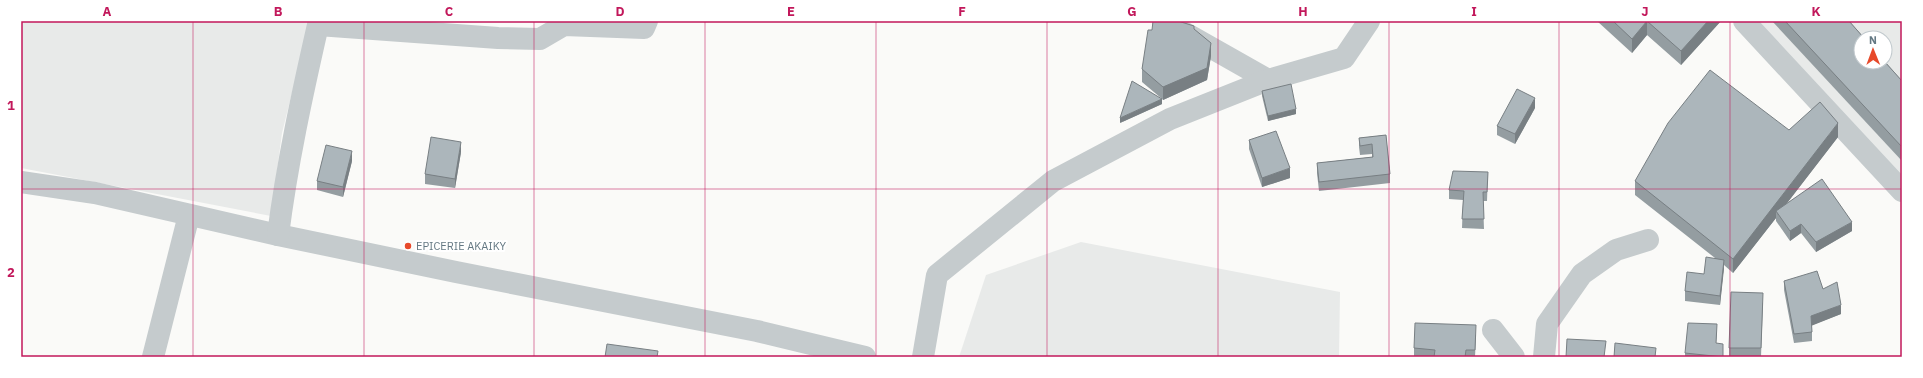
<svg xmlns="http://www.w3.org/2000/svg" width="1923" height="378" font-family="'IBM Plex Sans',sans-serif">
<style>
.built{fill:#e8eae9;fill-rule:evenodd}
.lines{fill:none;stroke-linecap:round;stroke-linejoin:round}
.street{stroke:#c5cbcd;stroke-width:22}
.wall{fill:#949da1}
.shaded-wall{fill:#787f83}
.building{fill:#acb6bb;stroke:#787f83}
.grid{fill:none;stroke:#c2185b;stroke-width:1;stroke-opacity:0.55}
.poi-dot{fill:#e7492a;stroke:#fff;stroke-width:1.5}
.labels{text-anchor:middle;stroke-width:4;stroke-linejoin:round;paint-order:stroke}
.poi-label{font-size:11px;fill:#647883;stroke:#fff;text-anchor:start}
.neatline{fill:none;stroke:#c2185b;stroke-width:1.5}
.grid-label{font-size:13px;text-anchor:middle;font-weight:bold;fill:#c2185b}
</style>
<rect width="100%" height="100%" fill="#fafaf8"/>
<!-- built -->
<g class="built">
<polygon points="21,21 310,21 282,133 271,216 21,168"/>
<path d="M1748 21H1902V176ZM1861 38H1885V62H1861Z"/>
<polygon points="1081,242 1340,292 1339,357 959,357 986,275"/>
</g>
<g class="lines">
<!-- street -->
<g class="street">
<polyline points="1164,21 1268,80"/>
<polyline points="1744,21 1902,191"/>
<polyline points="21,182 95,193 278,235 456,272 757,331 865,357"/>
<path d="M278 235C287 164 302 95 318 25L498 38 540 39 564 25 644 28 647 21"/>
<polyline points="1493,330 1514,357"/>
<polyline points="153,357 189,215"/>
<polyline points="923,357 937,275 1053,181 1170,119 1268,80 1344,58 1369,21"/>
<polyline points="1544,357 1547,324 1582,274 1616,250 1648,240"/>
</g>
</g>
<!-- wall -->
<g class="wall">
<polygon points="1597,21 1721,21 1681,65 1647,35 1632,53"/>
<polygon points="1772,21 1849,21 1902,81 1902,161"/>
<polygon points="1194,29 1211,56 1207,80 1163,100 1162,99 1162,104 1120,123 1161,98 1142,82 1142,69 1152,30"/>
<polygon points="1262,91 1296,114 1268,121 1262,96"/>
<polygon points="1535,108 1515,144 1497,135 1497,126"/>
<polygon points="1789,130 1838,137 1786,204 1852,231 1816,252 1801,233 1790,241 1776,221 1776,218 1733,273 1724,265 1720,305 1685,301 1685,291 1704,274 1715,258 1635,195 1635,181"/>
<polygon points="1386,135 1390,174 1390,183 1319,191 1317,173 1317,163 1372,157 1372,154 1360,155 1359,147 1359,138"/>
<polygon points="1249,140 1290,178 1262,187 1249,149"/>
<polygon points="461,152 455,188 425,184 425,174"/>
<polygon points="352,161 343,197 317,190 317,181"/>
<polygon points="1488,172 1487,201 1483,201 1484,229 1462,228 1463,200 1449,199 1449,190"/>
<polygon points="1784,281 1823,289 1841,314 1812,325 1812,341 1794,343 1784,290"/>
<polygon points="1763,302 1761,357 1729,357 1729,348"/>
<polygon points="1717,333 1716,343 1723,357 1685,357 1685,353"/>
<polygon points="1476,335 1475,357 1414,357 1414,348"/>
</g>
<!-- shaded-wall -->
<g class="shaded-wall">
<polygon points="1647,21 1647,35 1632,53 1632,39"/>
<polygon points="1708,21 1721,21 1681,65 1681,51"/>
<polygon points="1211,43 1211,56 1207,80 1163,100 1163,87"/>
<polygon points="1535,98 1535,108 1515,144 1515,134"/>
<polygon points="1162,99 1162,104 1120,123 1120,118"/>
<polygon points="1296,109 1296,114 1268,121 1268,116"/>
<polygon points="1838,123 1838,137 1778,215 1776,211 1776,218 1733,273 1733,259"/>
<polygon points="461,142 461,152 455,188 455,179"/>
<polygon points="352,151 352,161 343,197 343,187"/>
<polygon points="1290,168 1290,178 1262,187 1262,178"/>
<polygon points="1852,222 1852,231 1816,252 1816,242"/>
<polygon points="1801,224 1801,233 1790,241 1790,231"/>
<polygon points="1724,260 1724,269 1720,305 1720,296"/>
<polygon points="1841,305 1841,314 1811,326 1811,316"/>
</g>
<!-- building -->
<g class="building">
<polygon points="1153,21 1178,21 1194,26 1194,29 1211,43 1207,68 1163,87 1142,69 1148,30 1152,30"/>
<polygon points="1613,21 1647,21 1632,39"/>
<polygon points="1647,21 1708,21 1681,51"/>
<polygon points="1785,21 1849,21 1864,38 1861,38 1861,62 1885,62 1902,81 1902,147"/>
<polygon points="1710,70 1789,130 1820,102 1838,123 1733,259 1635,181 1668,123"/>
<polygon points="1132,81 1162,99 1120,118"/>
<polygon points="1291,84 1296,109 1268,116 1262,91"/>
<polygon points="1517,89 1535,98 1515,134 1497,126"/>
<polygon points="1276,131 1290,168 1262,178 1249,140"/>
<polygon points="1386,135 1390,174 1319,182 1317,163 1373,157 1372,144 1360,146 1359,138"/>
<polygon points="431,137 461,142 455,179 425,174"/>
<polygon points="326,145 352,151 343,187 317,181"/>
<polygon points="1453,171 1488,172 1487,192 1483,192 1484,219 1462,219 1464,191 1449,190"/>
<polygon points="1822,179 1852,222 1816,242 1801,224 1790,231 1776,211"/>
<polygon points="1706,257 1724,260 1720,296 1685,291 1687,272 1704,274"/>
<polygon points="1817,271 1823,289 1837,282 1841,305 1811,316 1812,332 1794,334 1784,281"/>
<polygon points="1731,292 1763,293 1761,348 1729,348"/>
<polygon points="1415,323 1476,325 1475,350 1466,350 1465,357 1434,357 1435,350 1414,348"/>
<polygon points="1688,323 1717,324 1716,343 1723,344 1723,357 1685,353"/>
<polygon points="1567,339 1606,341 1604,357 1566,357"/>
<polygon points="1615,343 1656,348 1655,357 1614,357"/>
<polygon points="607,344 658,351 657,357 605,357"/>
</g>
<!-- grid -->
<path class="grid" d="M193 21V357M364 21V357M534 21V357M705 21V357M876 21V357M1047 21V357M1218 21V357M1389 21V357M1559 21V357M1730 21V357M21 189H1902"/>
<!-- markers -->
<circle class="poi-dot" cx="408" cy="246" r="4"/>
<g class="labels">
<!-- poi labels -->
<g class="poi-label">
<text x="416" y="250">EPICERIE AKAIKY</text>
</g>
</g>
<!-- border -->
<rect width="1923" height="378" fill="none" stroke="#ffffff" stroke-width="44"/>
<!-- north arrow -->
<g transform="translate(1873 50) rotate(359)"><circle r="19" fill="#ffffff" stroke="#c1c9cd"/>
<path d="M0-3L7 15L0 10L-7 15Z" fill="#e7492a"/>
<text y="-6" font-size="11" font-weight="bold" text-anchor="middle" fill="#647883">N</text>
</g>
<rect x="22" y="22" width="1879" height="334" class="neatline"/>
<g class="grid-label">
<text x="107" y="16">A</text>
<text x="278" y="16">B</text>
<text x="449" y="16">C</text>
<text x="620" y="16">D</text>
<text x="791" y="16">E</text>
<text x="962" y="16">F</text>
<text x="1132" y="16">G</text>
<text x="1303" y="16">H</text>
<text x="1474" y="16">I</text>
<text x="1645" y="16">J</text>
<text x="1816" y="16">K</text>
<text x="11" y="110">1</text>
<text x="11" y="277">2</text>
</g>
</svg>
